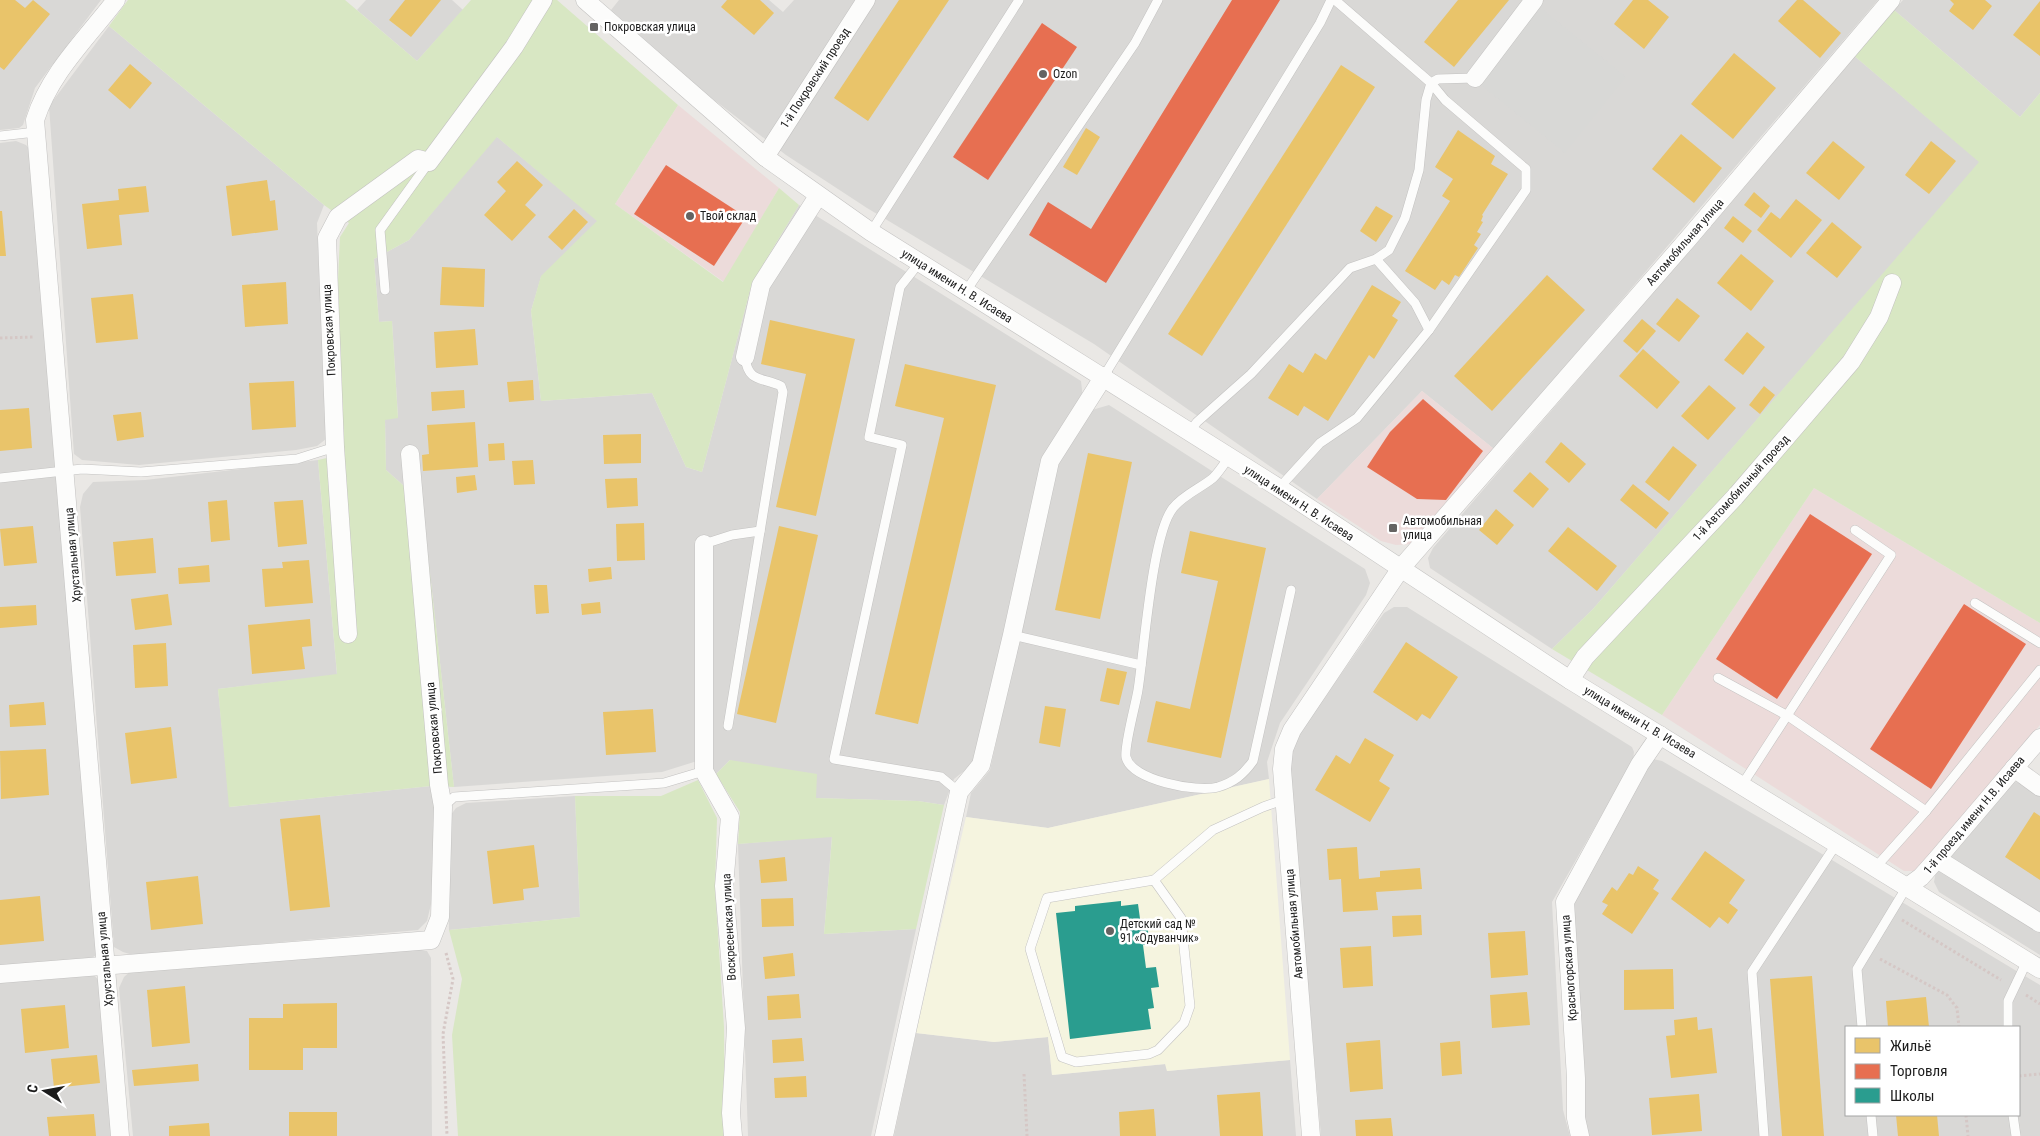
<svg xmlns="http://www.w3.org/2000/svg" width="2040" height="1136" font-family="'Roboto Condensed',sans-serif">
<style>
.residential{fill:#d9d8d6;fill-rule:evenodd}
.commercial{fill:#ecdbda}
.education{fill:#f5f4df}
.religious{fill:#d8d8d6}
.grass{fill:#d8e7c3}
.homes{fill:#e9c46a}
.shops{fill:#e76f51}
.schools{fill:#2a9d8f}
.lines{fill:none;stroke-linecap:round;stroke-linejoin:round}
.service-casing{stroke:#c3c2c1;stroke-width:10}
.minor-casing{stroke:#c3c2c1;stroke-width:19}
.path{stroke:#d5c7c5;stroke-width:3;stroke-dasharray:2.5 2.5;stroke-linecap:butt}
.service{stroke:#fcfcfb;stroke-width:9}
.minor{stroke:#fcfcfb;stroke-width:18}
.poi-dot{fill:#646362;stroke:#fff;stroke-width:2}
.labels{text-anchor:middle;stroke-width:5;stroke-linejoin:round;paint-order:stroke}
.poi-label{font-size:12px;fill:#1c1c1c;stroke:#fff;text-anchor:start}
.street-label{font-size:12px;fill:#1c1c1c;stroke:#fff}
</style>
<rect width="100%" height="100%" fill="#eae8e5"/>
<!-- residential -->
<g class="residential">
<polygon points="0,0 101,0 35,88 23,125 19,128 0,130"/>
<polygon points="366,0 452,0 463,10 417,61 357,10"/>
<polygon points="619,0 769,0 783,12 794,0 1878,0 1494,449 1422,391 1317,499 1094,344 867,208 786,155 709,96 611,10"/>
<polygon points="1903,0 2040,0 2040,93 2020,117 1894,10"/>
<polygon points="109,26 324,205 317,223 326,439 317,446 296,450 139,465 82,460 74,454 49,106"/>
<polygon points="1852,54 1980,162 1593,609 1552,649 1430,568 1428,558 1433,548 1695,244"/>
<polygon points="496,136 598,221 541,277 531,311 541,401 652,393 686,467 702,472 752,283 799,205 1081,381 1083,399 1043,457 974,763 954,779 944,805 918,801 815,798 730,760 716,774 710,764 694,762 662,772 454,787 422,502 386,470 385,419 398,417 392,321 379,322 374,259 409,240"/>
<polygon points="16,141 26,145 30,150 96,946 96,955 89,960 0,966 0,143"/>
<polygon points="1109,405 1365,569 1370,583 1366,595 1280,723 1267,762 1269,779 1048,828 966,817 971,793 990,770 1059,461 1092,410"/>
<polygon points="318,460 337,675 218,689 230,807 431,786 435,806 431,904 427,921 418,930 133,955 123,952 114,947 80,507 83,494 93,482 145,480"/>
<polygon points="1394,607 1407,607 1632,747 1634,752 1633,760 1552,902 1563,1110 1570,1136 1321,1136 1290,772 1291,751 1299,734 1384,613"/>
<path d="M1653 759 1662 761 1817 851 2040 985V1136H1588L1585 1116 1574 904 1647 766ZM1846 1027H2019V1115H1846Z"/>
<polygon points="2016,782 2024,784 2040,794 2040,955 1939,892 1934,882 1936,870 2007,784"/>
<polygon points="575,796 580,917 449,930 447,820 456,808 466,803"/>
<polygon points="832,836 824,934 916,929 871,1136 748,1136 738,844"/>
<polygon points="415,949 427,951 431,958 432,1136 133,1136 119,988 124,977 133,969"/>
<polygon points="94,975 100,982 112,1136 0,1136 0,980"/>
<polygon points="916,1033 994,1042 1048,1037 1052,1075 1166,1064 1167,1071 1290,1060 1296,1136 894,1136"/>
</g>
<!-- commercial -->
<g class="commercial">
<polygon points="678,105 779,188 724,282 615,204"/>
<polygon points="1422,391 1494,449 1412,544 1396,545 1381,541 1317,499"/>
<polygon points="1814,488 2040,623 2040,725 1925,862 1914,871 1904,871 1662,715"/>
</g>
<!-- education -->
<polygon class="education" points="1269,779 1290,1060 1167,1071 1165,1064 1052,1075 1048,1037 994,1042 916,1033 966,817 1048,828"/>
<!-- religious -->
<polygon class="religious" points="1537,5 1626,77 1565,153 1476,81"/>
<!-- grass -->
<g class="grass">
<polygon points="128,0 345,0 417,61 471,0 557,0 678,105 615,204 723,282 779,188 799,205 752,283 702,472 686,467 652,393 541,401 531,311 541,276 597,221 497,137 409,240 374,259 379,322 392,321 398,418 385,420 386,470 422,502 454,787 431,786 229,807 218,689 337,674 318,460 344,454 338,279 340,237 349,223 324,205 109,26"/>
<polygon points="1894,10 2020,117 2040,93 2040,623 1814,488 1662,715 1552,649 1593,609 1979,162 1852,54"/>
<polygon points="730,760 817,774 816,798 918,801 944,805 916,929 824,934 832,837 738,844 740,812 716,774"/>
<polygon points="698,780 717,818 715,888 724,1027 725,1136 458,1136 452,1035 462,979 449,930 580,917 575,796 661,796"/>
</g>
<!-- homes -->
<g class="homes">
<polygon points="0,0 15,0 25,8 33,0 50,14 4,70 0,67"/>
<polygon points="405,0 441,0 411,37 389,20"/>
<polygon points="727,0 760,0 774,13 754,35 721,7"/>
<polygon points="899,0 949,0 868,121 834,98"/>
<polygon points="1458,0 1509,0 1454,67 1424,42"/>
<polygon points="1633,0 1648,0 1669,17 1644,49 1614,24"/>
<polygon points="1797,0 1803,0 1841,33 1820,58 1778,21"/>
<polygon points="1950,0 1985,0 1992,6 1973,30 1949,11 1954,4"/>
<polygon points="2040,1 2040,56 2013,35"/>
<polygon points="1734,53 1776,88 1733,139 1691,104"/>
<polygon points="130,64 152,83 130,109 108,90"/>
<polygon points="1341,65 1375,87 1202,356 1168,334"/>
<polygon points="1086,128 1100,137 1077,175 1063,167"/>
<polygon points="1458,130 1495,156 1491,164 1508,174 1482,215 1483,216 1481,221 1483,222 1477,232 1481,234 1474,245 1478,248 1459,277 1455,275 1449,285 1442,280 1435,290 1405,271 1450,201 1442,196 1453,179 1435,167"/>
<polygon points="1681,134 1722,168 1694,203 1652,169"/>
<polygon points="1833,141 1865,167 1839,200 1806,173"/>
<polygon points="1931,141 1956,161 1929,194 1905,175"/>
<polygon points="517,161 543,185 525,205 536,215 512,241 484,215 506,191 497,182"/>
<polygon points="267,180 270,201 275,200 278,230 232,236 226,186"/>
<polygon points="146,186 149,212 119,215 122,245 87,249 82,204 119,200 118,189"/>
<polygon points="1754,192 1770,206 1761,218 1744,205"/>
<polygon points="1796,199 1822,220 1791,258 1757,230 1771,212 1780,219"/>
<polygon points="1376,206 1393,216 1376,242 1360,231"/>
<polygon points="574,209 588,222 562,250 548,237"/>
<polygon points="0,211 2,211 6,256 0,256"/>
<polygon points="1733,216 1752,231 1743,243 1724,228"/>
<polygon points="1832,222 1862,247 1837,278 1806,253"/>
<polygon points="1741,254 1774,281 1751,311 1717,283"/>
<polygon points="442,267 485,269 484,307 440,305"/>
<polygon points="1547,275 1585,310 1492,411 1454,376"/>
<polygon points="286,282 288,324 245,327 242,285"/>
<polygon points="1372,285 1401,302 1392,316 1398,320 1374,359 1369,355 1328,421 1304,406 1298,416 1268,398 1289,364 1303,373 1315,353 1326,360"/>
<polygon points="133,294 138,339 96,343 91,298"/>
<polygon points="1677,298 1700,316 1679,342 1656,324"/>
<polygon points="1642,319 1656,331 1637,353 1623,341"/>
<polygon points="770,320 855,339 816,516 776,507 806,374 761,364"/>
<polygon points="475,329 478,365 436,368 434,332"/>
<polygon points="1747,332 1765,347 1743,375 1724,360"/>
<polygon points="1643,349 1680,382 1657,409 1619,376"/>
<polygon points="905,364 996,385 918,724 875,714 944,418 895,406"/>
<polygon points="533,380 534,400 509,402 507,382"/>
<polygon points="294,381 296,427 252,430 249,383"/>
<polygon points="1709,385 1736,408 1708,440 1681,416"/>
<polygon points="1764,386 1775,395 1760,414 1749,405"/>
<polygon points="464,390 465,408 432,411 431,392"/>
<polygon points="29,408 32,448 0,451 0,410"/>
<polygon points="141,412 144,437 117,441 113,415"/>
<polygon points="475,422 478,467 423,471 422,455 429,454 427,425"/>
<polygon points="641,434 641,463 604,464 603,435"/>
<polygon points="1561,442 1586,464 1569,483 1545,462"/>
<polygon points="504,443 505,460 489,461 488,444"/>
<polygon points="1673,446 1697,465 1669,501 1645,482"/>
<polygon points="1088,453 1132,462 1100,619 1055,610"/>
<polygon points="533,460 535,484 514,485 512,461"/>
<polygon points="1530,472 1549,489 1533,508 1513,491"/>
<polygon points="475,475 477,490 457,493 456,477"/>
<polygon points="637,478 638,506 607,508 605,479"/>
<polygon points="1633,484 1669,513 1656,529 1620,500"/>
<polygon points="227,500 230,540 211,542 208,502"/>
<polygon points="303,500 307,544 278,547 274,502"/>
<polygon points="1496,509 1514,525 1497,545 1479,530"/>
<polygon points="644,523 645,560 617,561 616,524"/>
<polygon points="33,526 37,563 4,566 0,529"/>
<polygon points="779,526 818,535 776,723 737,714"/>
<polygon points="1568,527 1617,566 1597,591 1548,551"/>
<polygon points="1190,531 1266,548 1221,758 1147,742 1156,701 1190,709 1218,581 1181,573"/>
<polygon points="153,538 156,573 116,576 113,542"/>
<polygon points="309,560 313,603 265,607 262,569 283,568 282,562"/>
<polygon points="209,565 210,582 179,584 178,568"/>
<polygon points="611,567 612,579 589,582 588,569"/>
<polygon points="534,585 547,585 549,613 536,614"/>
<polygon points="168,594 172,625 135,630 131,599"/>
<polygon points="600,602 601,613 582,615 581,604"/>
<polygon points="36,605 37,625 0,628 0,607"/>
<polygon points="310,619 312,646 302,647 305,669 252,674 248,625"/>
<polygon points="1406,642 1458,677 1430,719 1422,714 1417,721 1373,692"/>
<polygon points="166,643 168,686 135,688 133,645"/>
<polygon points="1107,668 1127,672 1119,705 1100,701"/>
<polygon points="44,702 46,725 10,727 9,705"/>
<polygon points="1045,706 1066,709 1060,747 1039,743"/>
<polygon points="653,709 656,752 606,755 603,712"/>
<polygon points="171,727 177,778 131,784 125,733"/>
<polygon points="1365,738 1394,755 1379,781 1390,788 1370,822 1315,790 1336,755 1350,764"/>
<polygon points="46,749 49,795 1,799 0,751"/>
<polygon points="2034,812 2040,816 2040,880 2005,857"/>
<polygon points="320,815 330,907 290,911 280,819"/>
<polygon points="534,845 539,887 523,889 524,900 493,904 487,851"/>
<polygon points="1357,847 1359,879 1380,877 1380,871 1420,868 1422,889 1376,892 1378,910 1343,912 1341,879 1329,880 1327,849"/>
<polygon points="1705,851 1745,880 1729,903 1738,910 1728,924 1719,917 1710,928 1671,899"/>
<polygon points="785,857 787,881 761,883 759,860"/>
<polygon points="1638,866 1659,880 1653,889 1659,893 1632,934 1602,914 1608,905 1602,902 1612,887 1617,891 1629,873 1633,875"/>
<polygon points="198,876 203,924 151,930 146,882"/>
<polygon points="40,896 44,941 0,945 0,900"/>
<polygon points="793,898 794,926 762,927 761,899"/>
<polygon points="1421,915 1422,935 1393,937 1392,916"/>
<polygon points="1525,931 1528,975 1491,978 1488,933"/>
<polygon points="1371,946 1373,986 1343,988 1340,948"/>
<polygon points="793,953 795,976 765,979 763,957"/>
<polygon points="1673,969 1674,1009 1624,1010 1624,970"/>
<polygon points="1812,976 1824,1136 1782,1136 1770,979"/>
<polygon points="185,986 190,1043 152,1047 147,990"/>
<polygon points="1527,992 1530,1025 1492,1028 1490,995"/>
<polygon points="799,994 801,1018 768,1020 767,996"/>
<polygon points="1926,997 1929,1027 1888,1027 1886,1001"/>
<polygon points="337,1003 337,1048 303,1048 303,1070 249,1070 249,1018 283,1018 283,1004"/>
<polygon points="65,1005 69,1048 25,1053 21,1009"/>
<polygon points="1697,1017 1698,1030 1712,1028 1717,1073 1671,1078 1666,1036 1675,1035 1674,1020"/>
<polygon points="802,1038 804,1061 773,1063 772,1040"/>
<polygon points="1380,1040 1383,1089 1350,1092 1346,1043"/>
<polygon points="1460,1041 1462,1074 1442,1076 1440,1043"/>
<polygon points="97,1055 100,1083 54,1088 51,1059"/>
<polygon points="198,1064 199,1081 134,1086 132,1070"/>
<polygon points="806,1076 807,1097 775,1098 774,1078"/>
<polygon points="1260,1092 1263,1136 1220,1136 1217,1095"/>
<polygon points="1699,1094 1702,1131 1652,1135 1649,1098"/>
<polygon points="1154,1109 1156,1136 1120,1136 1119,1112"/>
<rect x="289" y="1112" width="48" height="24"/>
<polygon points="94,1114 96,1136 49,1136 47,1117"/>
<polygon points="1896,1115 1937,1115 1939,1136 1898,1136"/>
<polygon points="1391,1118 1393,1136 1356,1136 1355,1120"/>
<polygon points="209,1123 210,1136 169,1136 169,1126"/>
</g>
<!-- shops -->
<g class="shops">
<polygon points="1232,0 1280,0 1106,283 1029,235 1048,202 1091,229"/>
<polygon points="1042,23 1077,47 988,180 953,157"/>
<polygon points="666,165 746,217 714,266 634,214"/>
<polygon points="1423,399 1483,451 1446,500 1417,499 1367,467 1390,432"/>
<polygon points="1810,514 1872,554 1777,699 1716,659"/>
<polygon points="1964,604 2026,644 1931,789 1870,749"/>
</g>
<!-- schools -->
<polygon class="schools" points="1121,901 1121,906 1138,904 1141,926 1147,925 1150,944 1143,945 1146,968 1156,967 1159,987 1151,988 1154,1008 1148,1009 1151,1029 1070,1039 1056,913 1075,911 1075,906"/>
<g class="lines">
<!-- service casing -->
<g class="service-casing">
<g id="service">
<polyline points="1335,0 1431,83 1438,79 1475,78"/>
<polyline points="0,136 36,132"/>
<polyline points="871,232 1019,0"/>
<polyline points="1376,259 1415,303 1429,330"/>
<polyline points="919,263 900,287 869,437 902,445 834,759 941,777 959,792"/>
<polyline points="385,290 380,230 429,162"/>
<polyline points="966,291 1135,43 1158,0"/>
<polyline points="1104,376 1320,23 1331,0"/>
<polyline points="1189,432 1197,422 1251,374 1350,268 1376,259 1389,250 1405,218 1419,170 1426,100 1431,83"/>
<path d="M1229 457C1224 464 1219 472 1213 478 1201 488 1183 495 1173 508 1152 533 1144 653 1138 690 1136 703 1124 746 1126 757 1131 780 1197 793 1218 787 1234 782 1243 775 1253 761L1291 590"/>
<polyline points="0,478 82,469 141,472 297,459 335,447"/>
<polyline points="1279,488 1320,443 1357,418 1429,330 1526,190 1526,169 1445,100 1431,83"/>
<polyline points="704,544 732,535 760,531"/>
<polyline points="1975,603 2040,643"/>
<polyline points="1012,635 1141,665"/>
<polyline points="1718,678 1788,716 1926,811"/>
<path d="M728 726 783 392 781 386C762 377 748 383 745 357"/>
<polyline points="1742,785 1891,555 1855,530"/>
<polyline points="443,807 454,797 664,783 704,771"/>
<polyline points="1875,868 1926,811 2040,670"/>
<polyline points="1154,880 1181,918 1190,1006 1184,1023 1158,1050 1149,1054 1076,1062 1062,1057 1030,949 1047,898 1154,880 1213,830 1263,807 1283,800"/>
<polyline points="1862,1027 1857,969 1906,888"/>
<polyline points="2008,1027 2008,1001 2027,961"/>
<polyline points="1871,1115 1873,1136"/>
<polyline points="2013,1115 2016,1136"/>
<polyline points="1764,1136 1752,972 1837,843"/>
</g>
</g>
<!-- minor casing -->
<g class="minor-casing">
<g id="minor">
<path d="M116 0C86 39 50 73 35 120L120 1136"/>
<polyline points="585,0 765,157 871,232 1279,488 1570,680 2040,969"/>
<polyline points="1475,78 1534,0"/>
<polyline points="765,157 866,0"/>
<polyline points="745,357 761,285 818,196"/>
<polyline points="704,544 704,771 730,817 724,886 736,1028 731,1113 733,1136"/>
<polyline points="348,634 335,447 327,238 338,217 418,159 429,162 514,47 543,0"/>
<polyline points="1570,680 1585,657 1735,497 1851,362 1879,317 1892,283"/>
<polyline points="2014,768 2040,787"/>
<polyline points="1937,859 2040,923"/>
<polyline points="1906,888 1921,877 1937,859 2040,738"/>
<polyline points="0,974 431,940 440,917 443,807 439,785 410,454"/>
<polyline points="884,1136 959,792 981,765 1012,635 1050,461 1104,376"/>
<polyline points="1311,1136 1282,769 1284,749 1292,730 1401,568 1688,239 1891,0"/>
<polyline points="1580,1136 1576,1118 1576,1078 1565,902 1640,764 1660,735"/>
</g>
</g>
<!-- path -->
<g class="path">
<polyline points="0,338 34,337"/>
<polyline points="1902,920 2001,980"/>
<polyline points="446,953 453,979 443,1034 447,1136"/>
<polyline points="1880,959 1947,995 1957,1008 1959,1027"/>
<polyline points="2026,995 2040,1004"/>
<polyline points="1024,1074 1027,1136"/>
<polyline points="2019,1076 2040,1074"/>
<polyline points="1966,1115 1968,1136"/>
</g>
<!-- service -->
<use href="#service" class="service"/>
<!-- minor -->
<use href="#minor" class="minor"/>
</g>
<!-- markers -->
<g class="poi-dot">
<rect x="589" y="22" width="10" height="10" rx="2.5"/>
<circle cx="1043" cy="74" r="5"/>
<circle cx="690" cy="216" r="5"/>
<rect x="1388" y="523" width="10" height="10" rx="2.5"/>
<circle cx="1110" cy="931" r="5"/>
</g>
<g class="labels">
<!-- poi labels -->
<g class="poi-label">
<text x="604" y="31">Покровская улица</text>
<text x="1053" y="78">Ozon</text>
<text x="700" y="220">Твой склад</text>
<text x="1403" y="525">Автомобильная<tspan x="1403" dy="14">улица</tspan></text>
<text x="1120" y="928">Детский сад №<tspan x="1120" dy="14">91 «Одуванчик»</tspan></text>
</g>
<!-- street labels -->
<g class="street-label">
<text transform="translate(815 78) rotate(-57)" y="4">1-й Покровский проезд</text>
<text transform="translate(1685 242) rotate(-49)" y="4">Автомобильная улица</text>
<text transform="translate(957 286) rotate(32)" y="4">улица имени Н. В. Исаева</text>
<text transform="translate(329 330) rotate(-93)" y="4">Покровская улица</text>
<text transform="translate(1741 488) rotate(-48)" y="4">1-й Автомобильный проезд</text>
<text transform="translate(1299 503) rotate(33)" y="4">улица имени Н. В. Исаева</text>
<text transform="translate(73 555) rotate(-95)" y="4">Хрустальная улица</text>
<text transform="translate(1640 722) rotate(31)" y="4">улица имени Н. В. Исаева</text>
<text transform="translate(434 728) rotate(-95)" y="4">Покровская улица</text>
<text transform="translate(1974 815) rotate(-50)" y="4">1-й проезд имени Н.В. Исаева</text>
<text transform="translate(1294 924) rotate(-95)" y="4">Автомобильная улица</text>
<text transform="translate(729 927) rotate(-93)" y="4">Воскресенская улица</text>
<text transform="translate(105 959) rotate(-95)" y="4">Хрустальная улица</text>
<text transform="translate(1569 968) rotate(-94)" y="4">Красногорская улица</text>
</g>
</g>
<!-- legend -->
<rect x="1845" y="1026" width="175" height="90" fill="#ffffff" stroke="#a4a4a4"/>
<rect x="1855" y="1038" width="25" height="15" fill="#e9c46a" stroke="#a4a4a4"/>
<text x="1890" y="1051" font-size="15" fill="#1c1c1c">Жильё</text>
<rect x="1855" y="1064" width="25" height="15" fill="#e76f51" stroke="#a4a4a4"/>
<text x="1890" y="1076" font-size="15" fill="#1c1c1c">Торговля</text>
<rect x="1855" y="1088" width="25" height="15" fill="#2a9d8f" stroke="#a4a4a4"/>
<text x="1890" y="1101" font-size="15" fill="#1c1c1c">Школы</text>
<!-- north arrow -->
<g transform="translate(45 1091) rotate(281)" stroke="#ffffff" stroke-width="4" paint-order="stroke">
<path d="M0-4L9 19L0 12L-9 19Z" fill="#1c1c1c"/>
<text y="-8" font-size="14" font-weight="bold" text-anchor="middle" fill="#1c1c1c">С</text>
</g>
</svg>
